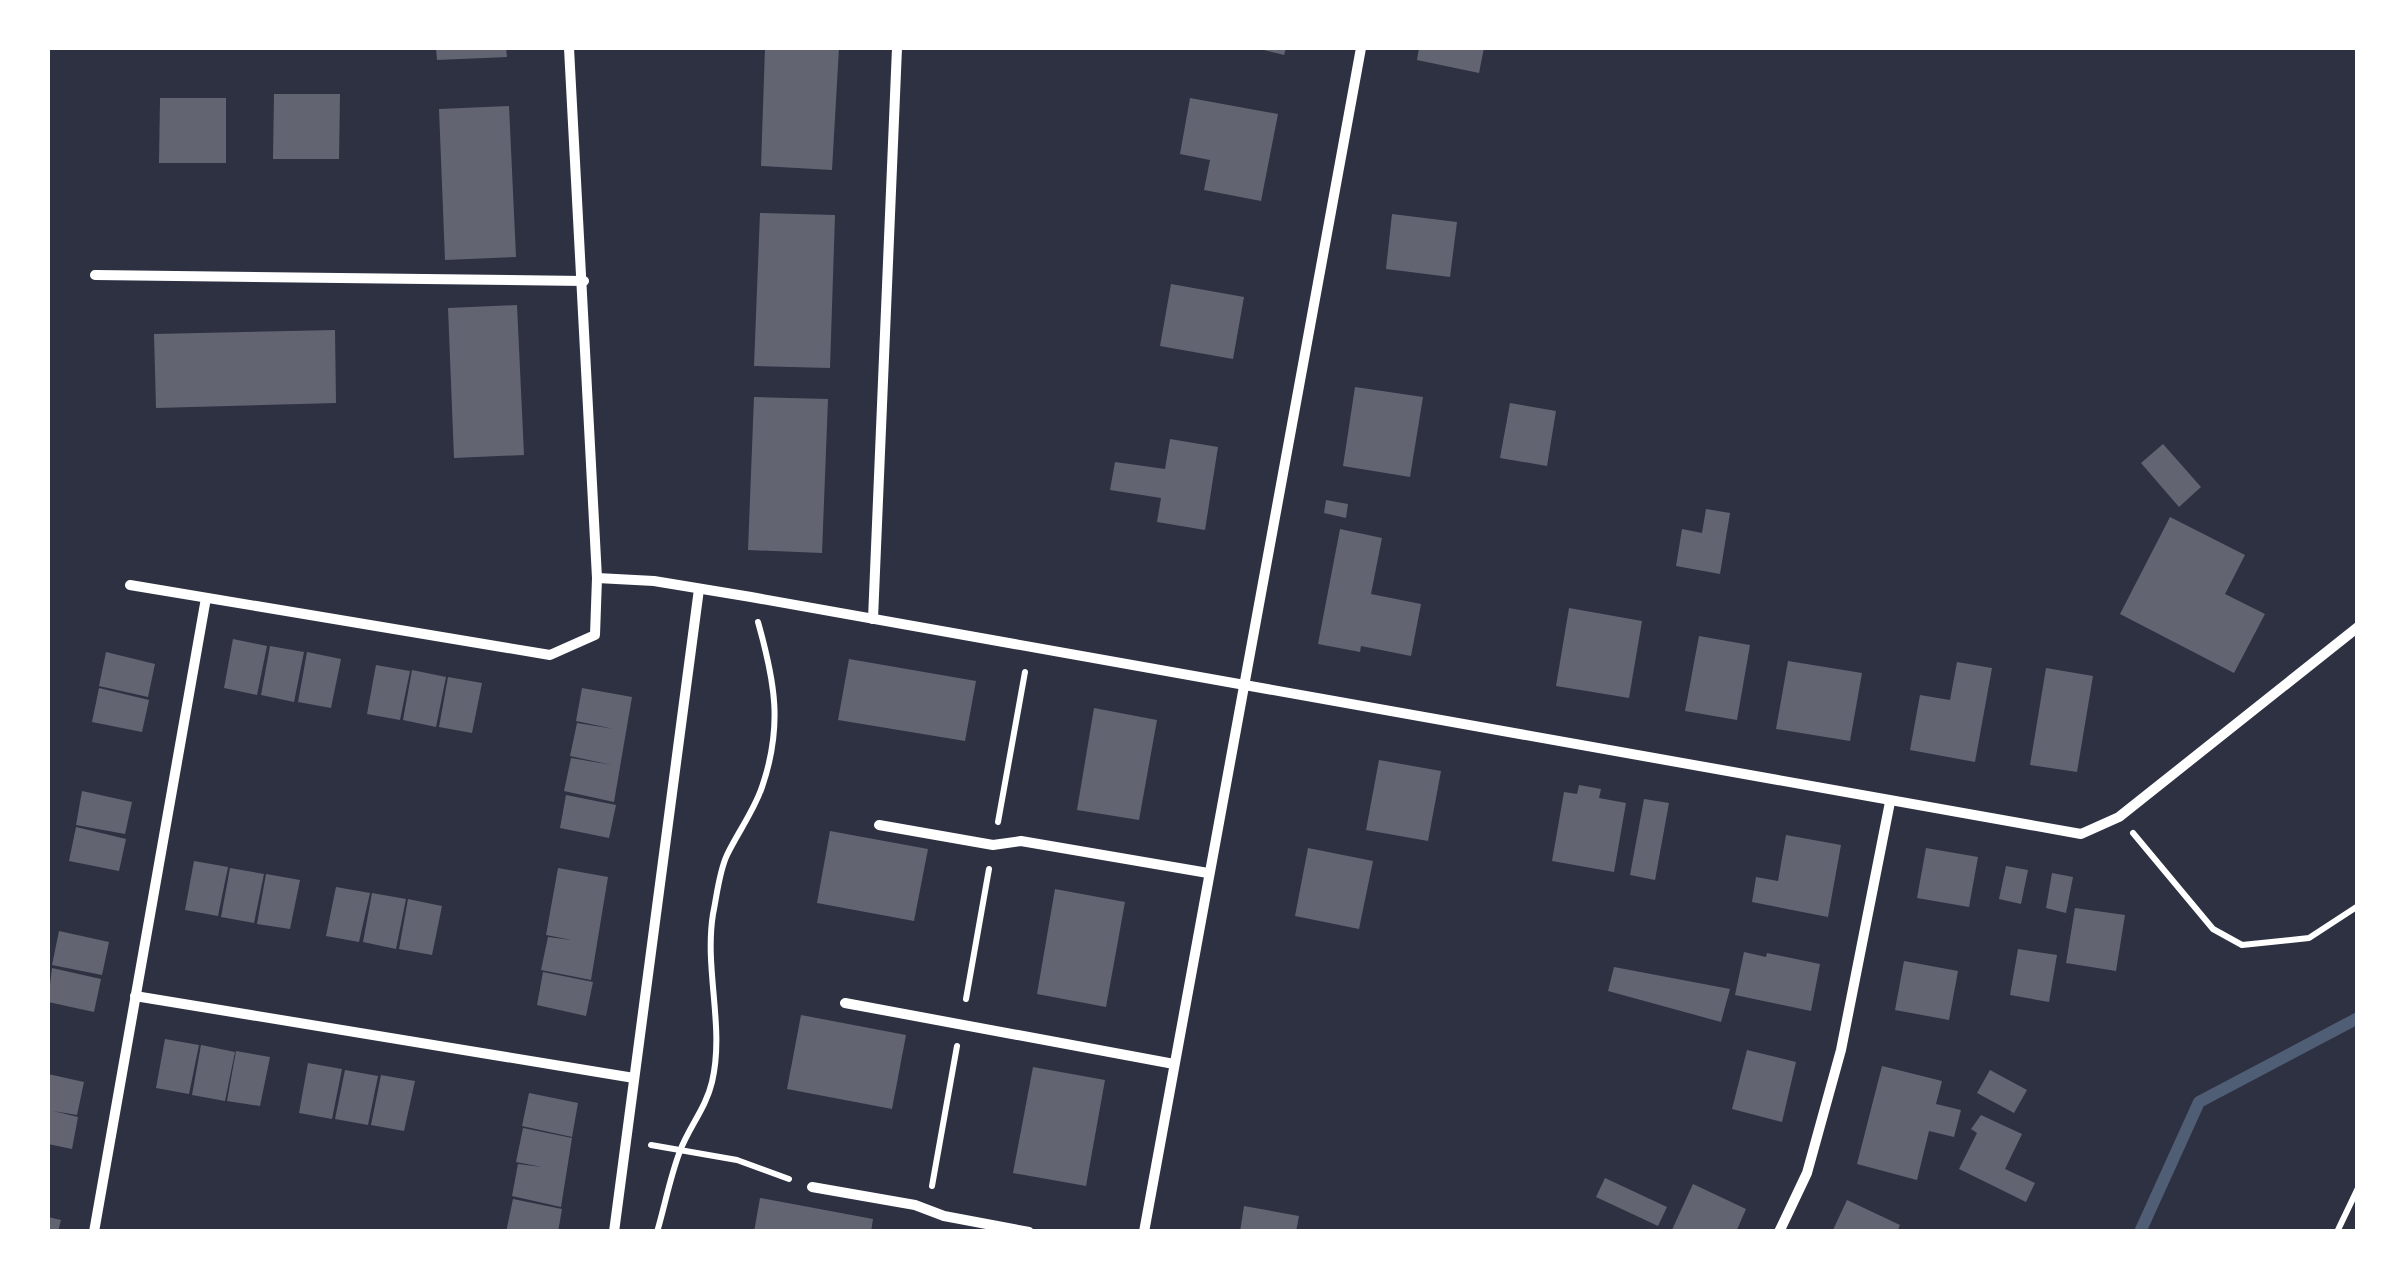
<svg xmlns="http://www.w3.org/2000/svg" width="2405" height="1279" font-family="'DM Sans',sans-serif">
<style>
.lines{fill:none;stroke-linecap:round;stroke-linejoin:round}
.stream{stroke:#4f5d75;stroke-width:12}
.building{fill:#626471}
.path{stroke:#fff;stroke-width:6}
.minor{stroke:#fff;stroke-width:10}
</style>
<rect width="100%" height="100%" fill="#2d3142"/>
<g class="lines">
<!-- stream -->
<polyline class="stream" points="2140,1232 2199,1102 2358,1018"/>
</g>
<!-- building -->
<g class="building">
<polygon points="436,48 506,48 507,57 437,60"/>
<polygon points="765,48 839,48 832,170 761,166"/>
<polygon points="1256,48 1286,48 1284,55"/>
<polygon points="1419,48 1484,48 1479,73 1417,60"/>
<polygon points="274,94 340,94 339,159 273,159"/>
<polygon points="160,98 226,98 226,163 159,163"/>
<polygon points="1190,98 1278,114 1261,201 1204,190 1210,160 1180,154"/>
<polygon points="509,106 516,257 445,260 439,109"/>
<polygon points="760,213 835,215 830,368 754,366"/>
<polygon points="1392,214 1457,222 1450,277 1386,269"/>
<polygon points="1171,284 1244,297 1233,359 1160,346"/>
<polygon points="517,305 524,455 454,458 448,308"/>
<polygon points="335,330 336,403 156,408 154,334"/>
<polygon points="1355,387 1423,397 1410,477 1343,466"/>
<polygon points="754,397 828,399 822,553 748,550"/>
<polygon points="1510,403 1556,411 1547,466 1500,458"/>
<polygon points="1170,439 1218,447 1205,530 1157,522 1161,498 1110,490 1115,462 1165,469"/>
<polygon points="2163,444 2201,487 2179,507 2141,463"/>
<polygon points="1326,500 1348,504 1346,518 1324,513"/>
<polygon points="1706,509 1730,513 1720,574 1676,566 1682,529 1702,533"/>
<polygon points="2170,517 2245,555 2225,594 2265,614 2234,673 2120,614"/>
<polygon points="1340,529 1382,538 1371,594 1421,604 1411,656 1361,646 1360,652 1318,644"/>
<polygon points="1569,608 1642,621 1629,698 1556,686"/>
<polygon points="1699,636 1750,645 1737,720 1685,711"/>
<polygon points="233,639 267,646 257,695 224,688"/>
<polygon points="270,646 304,652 294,702 261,695"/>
<polygon points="106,652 155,664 148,697 99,686"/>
<polygon points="307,652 341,659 331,708 298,702"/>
<polygon points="849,659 976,681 965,741 838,720"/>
<polygon points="1788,661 1862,673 1850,741 1776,729"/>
<polygon points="1957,662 1992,668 1975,762 1910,750 1920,695 1950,700"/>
<polygon points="376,665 410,671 400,720 367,714"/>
<polygon points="2046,668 2093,676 2077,772 2030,765"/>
<polygon points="412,670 446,677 436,727 403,720"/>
<polygon points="448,677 482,683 472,733 439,727"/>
<polygon points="99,688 149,700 142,732 92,722"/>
<polygon points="582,688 632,697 614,802 564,791 571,758 612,765 570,756 577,723 614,729 576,721"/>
<polygon points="1094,708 1157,720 1139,820 1077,810"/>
<polygon points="1379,760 1441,771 1428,841 1366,830"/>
<polygon points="1579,785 1601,789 1599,798 1626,803 1614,872 1552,861 1564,792 1577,794"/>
<polygon points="82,791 132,802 125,834 76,825"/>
<polygon points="566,795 616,805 609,838 560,828"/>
<polygon points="1644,799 1669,803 1655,880 1630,875"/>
<polygon points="76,827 126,839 119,871 69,861"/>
<polygon points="830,831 928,849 914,921 817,903"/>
<polygon points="1786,835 1841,845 1828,917 1752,902 1756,877 1778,881"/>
<polygon points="1308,848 1373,861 1359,929 1295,916"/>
<polygon points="1926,848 1978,857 1969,907 1917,898"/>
<polygon points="194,861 228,867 218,916 185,910"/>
<polygon points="2006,866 2028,870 2021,904 1999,899"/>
<polygon points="230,868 264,874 254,923 221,917"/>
<polygon points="558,868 608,877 591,980 541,970 548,937 572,940 546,935"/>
<polygon points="2052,873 2073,877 2066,913 2046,908"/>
<polygon points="266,874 300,880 290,929 257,924"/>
<polygon points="336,887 370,893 359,942 326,936"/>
<polygon points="1055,889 1125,902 1106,1007 1037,994"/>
<polygon points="372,893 406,899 396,949 363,942"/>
<polygon points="408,899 442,906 432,955 399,949"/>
<polygon points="2075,908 2125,915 2116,971 2066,963"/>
<polygon points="59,931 109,942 102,975 52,965"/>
<polygon points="2018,949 2057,955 2049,1002 2010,995"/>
<polygon points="1744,952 1766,957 1767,953 1820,964 1811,1011 1735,995"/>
<polygon points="1904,961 1958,971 1949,1020 1895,1010"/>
<polygon points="1614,967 1730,989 1721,1022 1608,991"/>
<polygon points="52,968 101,979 94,1012 48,1002"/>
<polygon points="543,972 593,982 586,1016 537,1005"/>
<polygon points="801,1015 906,1035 892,1109 787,1089"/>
<polygon points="165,1039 199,1045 189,1094 156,1088"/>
<polygon points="201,1045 235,1052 225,1101 192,1095"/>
<polygon points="1747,1050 1796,1062 1782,1122 1732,1109"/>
<polygon points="236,1051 270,1057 260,1106 227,1101"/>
<polygon points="308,1063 342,1069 332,1119 299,1113"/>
<polygon points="1882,1066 1942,1081 1936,1104 1961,1110 1954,1137 1929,1131 1917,1180 1857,1164"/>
<polygon points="1033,1067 1105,1080 1086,1186 1013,1173"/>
<polygon points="345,1070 378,1076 368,1125 335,1119"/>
<polygon points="1990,1070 2027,1090 2014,1113 1977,1093"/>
<polygon points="48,1074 84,1082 77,1115 53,1111 78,1117 72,1149 48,1144"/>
<polygon points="381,1075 415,1081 404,1131 371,1125"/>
<polygon points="529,1093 578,1103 572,1137 522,1126"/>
<polygon points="1981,1115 2022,1134 2005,1169 2035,1183 2026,1202 1959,1169 1977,1133 1971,1129"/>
<polygon points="523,1128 572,1138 561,1207 512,1196 518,1164 542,1167 516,1162"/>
<polygon points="1605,1178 1667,1207 1658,1226 1596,1197"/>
<polygon points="1693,1184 1746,1209 1736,1232 1671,1232"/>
<polygon points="760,1198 873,1219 871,1232 754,1232"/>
<polygon points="513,1199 562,1209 558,1232 506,1232"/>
<polygon points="1847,1200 1900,1225 1897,1232 1832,1232"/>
<polygon points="1244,1206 1299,1216 1296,1232 1240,1232"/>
<polygon points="48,1217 61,1220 58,1232 48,1232"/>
</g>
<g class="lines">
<!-- path -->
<g class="path">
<polyline points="998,822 1025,672"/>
<polyline points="2133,833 2213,929 2242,945 2309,938 2358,906"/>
<polyline points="966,999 989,869"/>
<polyline points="651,1145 737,1160 789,1179"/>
<polyline points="932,1186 957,1046"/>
<path d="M657 1232C665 1205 670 1177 680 1151 689 1127 706 1108 712 1082 725 1027 704 970 713 914 717 895 719 872 727 855 738 832 754 811 762 787 783 726 775 682 758 622"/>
<polyline points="2337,1232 2358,1188"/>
</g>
<!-- minor -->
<g class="minor">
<polyline points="95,275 584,281"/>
<polyline points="597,578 654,581 751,597 2081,834 2119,817 2358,627"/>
<polyline points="130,585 550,655 595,635 597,578 569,48"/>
<polyline points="873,619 897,48"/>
<polyline points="879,825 993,845 1021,841 1208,873"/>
<polyline points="135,996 634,1078"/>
<polyline points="845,1003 1174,1064"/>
<polyline points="812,1187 915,1205 944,1216 1029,1232"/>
<polyline points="94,1232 206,598"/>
<polyline points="614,1232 699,589"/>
<polyline points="1144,1232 1361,48"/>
<polyline points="1779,1232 1807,1173 1841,1050 1890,802"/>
</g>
</g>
<!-- border -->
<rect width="2405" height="1279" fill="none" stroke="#ffffff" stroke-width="100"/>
</svg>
